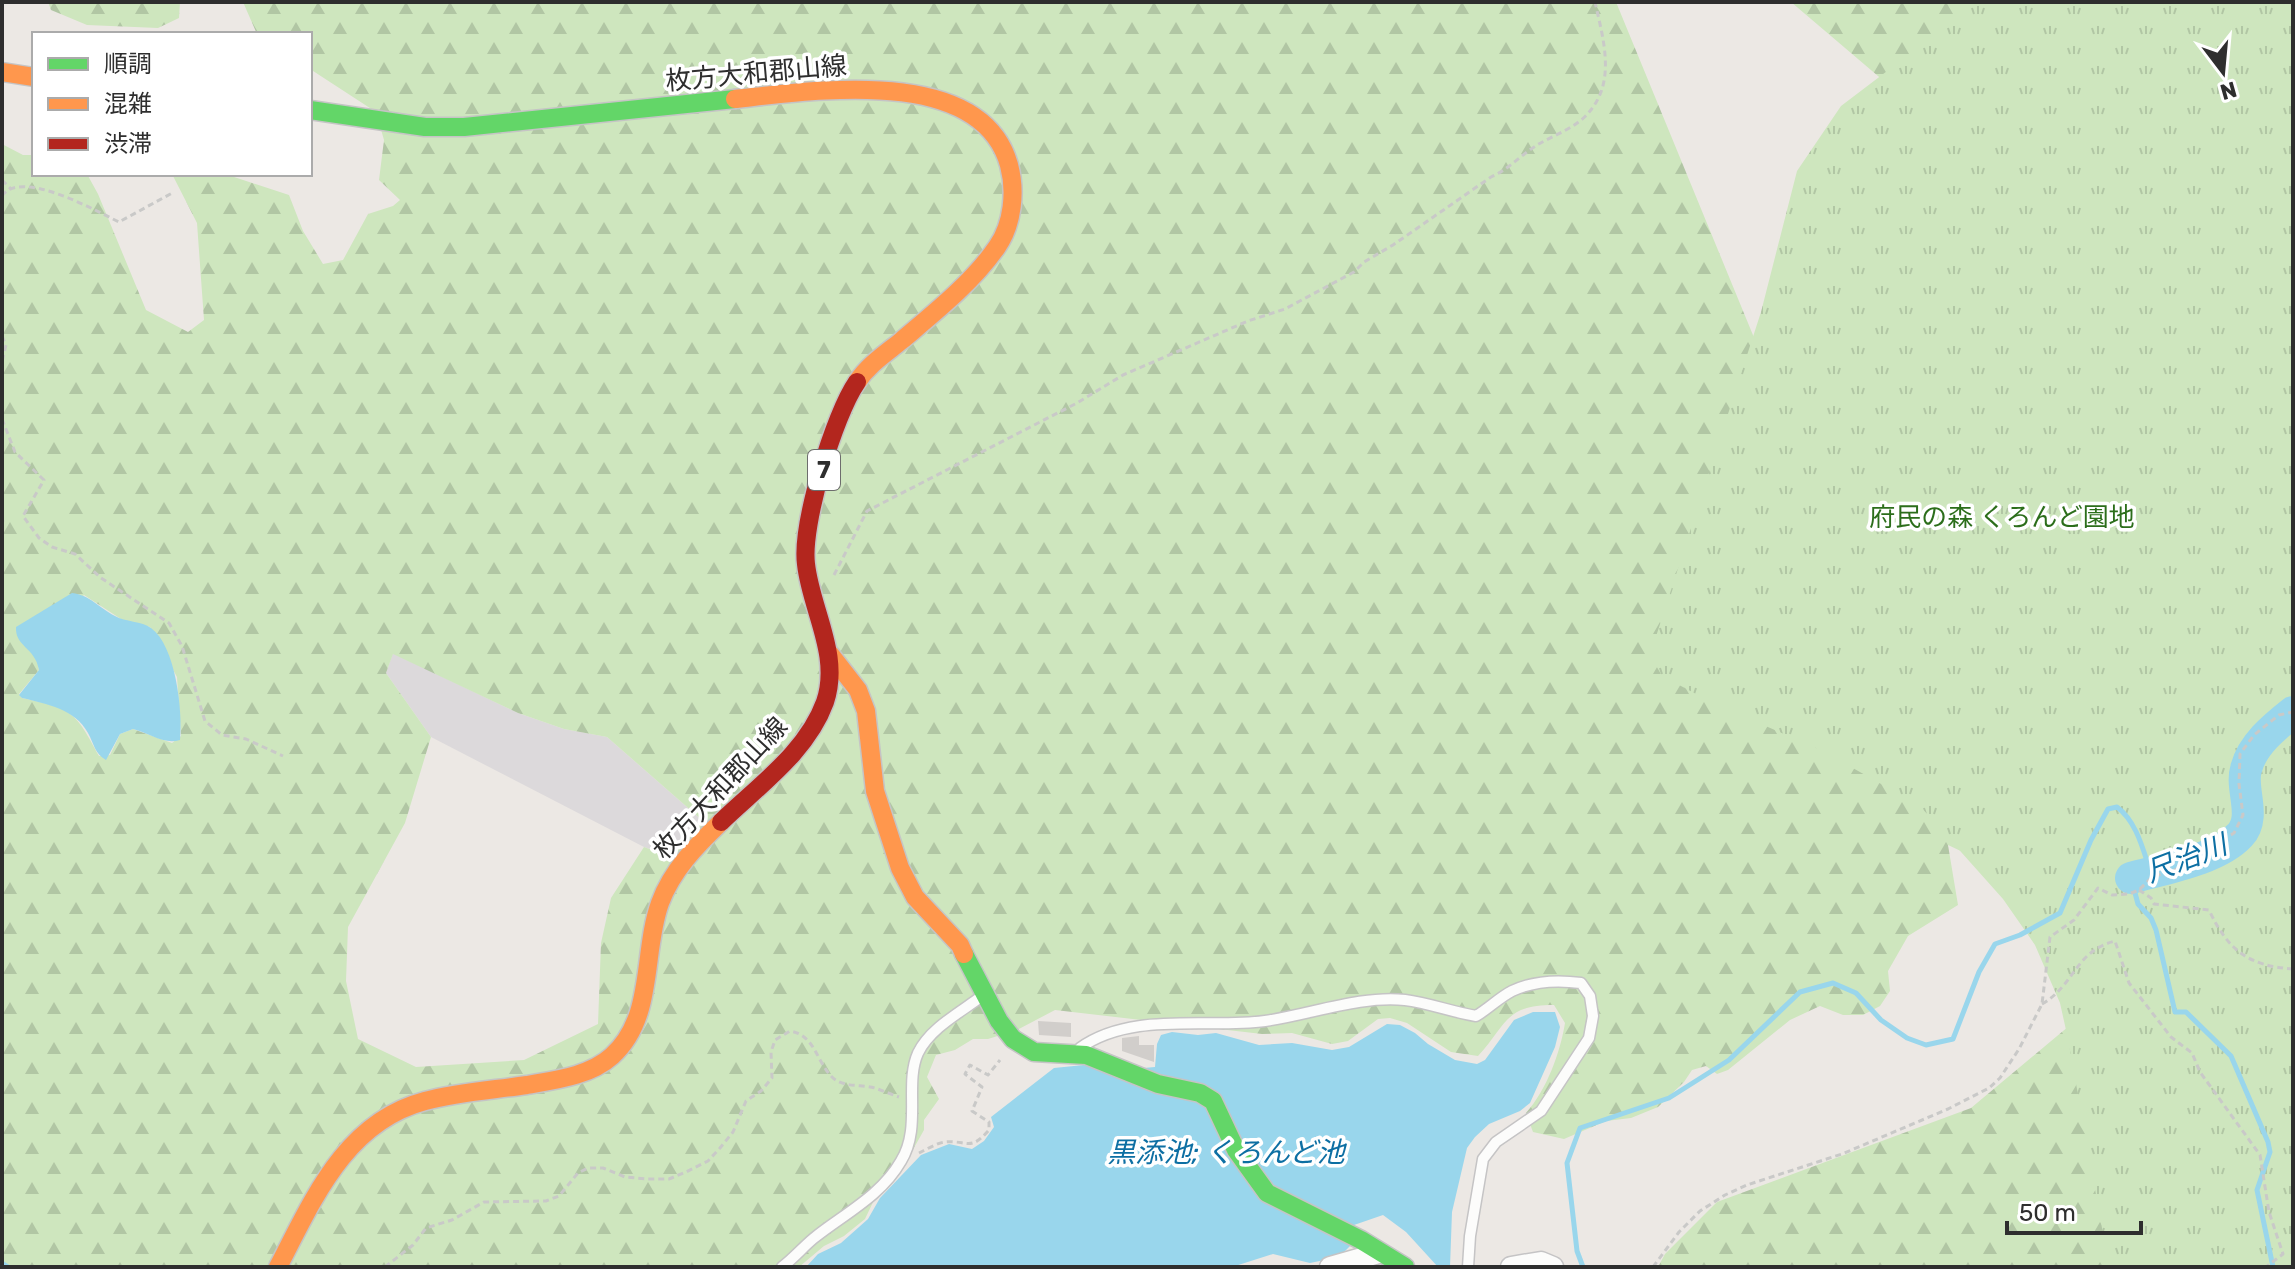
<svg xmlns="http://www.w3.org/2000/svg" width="2295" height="1269" font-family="Rubik,'Noto Sans JP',sans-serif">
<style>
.industrial{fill:#dcd9db}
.forest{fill:url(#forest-firs);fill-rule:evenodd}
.park{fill:url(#park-tufts)}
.water{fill:#99d6ec}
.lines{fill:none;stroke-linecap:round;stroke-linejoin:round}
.stream{stroke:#99d6ec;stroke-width:5}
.river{stroke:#99d6ec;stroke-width:32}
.building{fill:#d1cecb}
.lane-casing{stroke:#c5c4c5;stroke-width:13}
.street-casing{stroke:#c5c4c5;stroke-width:23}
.fast-casing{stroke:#c5c4c5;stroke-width:21}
.slow-casing{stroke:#c5c4c5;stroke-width:21}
.jam-casing{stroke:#c5c4c5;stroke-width:21}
.path{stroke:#c9c9c8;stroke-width:3;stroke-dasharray:6 4;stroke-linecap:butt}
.lane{stroke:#fcfcfb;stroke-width:10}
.street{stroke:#fcfcfb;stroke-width:20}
.fast{stroke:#63d668;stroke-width:18}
.slow{stroke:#ff974d;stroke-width:18}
.jam{stroke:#b3261e;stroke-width:18}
.labels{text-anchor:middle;stroke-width:7;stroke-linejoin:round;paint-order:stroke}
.shield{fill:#fff;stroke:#6d6d6d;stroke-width:2}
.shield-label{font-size:24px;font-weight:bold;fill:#2e2e2e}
.street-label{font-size:26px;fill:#2e2e2e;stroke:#fff}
.park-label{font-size:26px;fill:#2c6e1b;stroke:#fff}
.water-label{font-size:28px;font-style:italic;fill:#0d6fa3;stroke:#fff}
</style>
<defs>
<pattern id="forest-firs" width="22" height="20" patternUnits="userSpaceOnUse" patternTransform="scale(2)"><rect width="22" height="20" fill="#cee6be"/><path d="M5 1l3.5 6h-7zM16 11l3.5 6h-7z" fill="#b1c6a4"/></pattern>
<pattern id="park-tufts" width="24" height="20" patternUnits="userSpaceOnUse" patternTransform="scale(2)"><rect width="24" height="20" fill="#cee6be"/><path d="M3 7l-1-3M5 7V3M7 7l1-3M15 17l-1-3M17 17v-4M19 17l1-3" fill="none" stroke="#b1c6a4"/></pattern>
</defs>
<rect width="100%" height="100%" fill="#ece8e4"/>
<!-- industrial -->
<polygon class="industrial" points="393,653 518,713 564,729 607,737 703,821 672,857 644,847 431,737 386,673"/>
<!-- forest -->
<g class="forest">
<polygon points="48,2 180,2 179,18 158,28 87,25 51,10"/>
<path d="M243 2H1616L1859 593 1905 99 1791 2H2293V1267L2033 885 1948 845 1958 905 1908 936 1888 971 1890 991 1880 1006 1863 1015H1843L1820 1006 1790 1020 1728 1070 1717 1074 1706 1066 1692 1070 1684 1082 1658 1107 1631 1118 1606 1121 1564 1139 1533 1132 1526 1113C1547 1089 1560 1053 1565 1023L1554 1005C1504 1005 1507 1025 1478 1056L1451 1052 1407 1023 1390 1018 1378 1019 1348 1041 1332 1044 1292 1033 1262 1034 1055 1010 1017 1030 988 1039H973L955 1050 936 1055 927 1077 939 1099 924 1120V1130L898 1176 875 1198 865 1219 844 1236 824 1246 799 1267H2V144L23 155H34V174H87L98 194 146 310 188 332 204 320 197 223 172 174H225L289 195 303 231 323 264 343 260 368 214 393 206 400 200 379 180 384 140 376 112 310 69V34H257ZM84 595 124 621 150 627 177 677 181 736 172 743 133 729 120 734 110 755 99 756C75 711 73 709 22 698L19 694 39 670 37 658 31 650ZM393 654 518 713 564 729 607 737 703 821 672 857 644 847 611 898 601 943 598 1024 524 1060 416 1067 358 1039 346 981 348 927 405 823 431 737 386 673Z"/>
<polygon points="2075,1021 2126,1267 1658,1267 1665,1254 1717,1202 1971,1108"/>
</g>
<!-- park -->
<polygon class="park" points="1978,2 2293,2 2293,1267 2109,1267 2068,1039 2060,1003 2035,945 2003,899 1920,806 1821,750 1717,705 1662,676 1650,655 1761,312 1797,171 1841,106"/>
<!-- water -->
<g class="water">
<path d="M72 593C90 595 99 608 115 616 125 622 142 621 151 628 176 646 183 712 180 740 164 745 149 733 133 729L120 734 106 760C95 754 94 744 88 733 75 709 47 704 22 698L19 695 39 670C35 647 15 647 16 627Z"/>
<polygon points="1533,1012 1555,1012 1560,1027 1555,1047 1530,1103 1520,1111 1489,1124 1475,1137 1467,1148 1452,1212 1450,1267 1438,1267 1406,1232 1383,1215 1354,1225 1352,1244 1339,1257 1310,1263 1273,1254 1232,1267 806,1267 818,1254 841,1243 868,1219 880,1198 921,1155 949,1144 972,1149 984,1141 994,1127 991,1117 1054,1068 1084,1065 1109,1071 1155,1067 1157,1044 1161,1035 1172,1032 1198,1035 1216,1033 1259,1045 1292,1043 1332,1050 1349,1047 1387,1024 1400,1025 1415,1033 1428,1044 1455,1060 1477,1064 1485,1060 1514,1020"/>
</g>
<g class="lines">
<!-- stream -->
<g class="stream">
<polyline points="2131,878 2138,904 2151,918 2156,930 2175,1012 2186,1012 2231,1056 2268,1142 2270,1152 2257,1190 2273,1267"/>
<polyline points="2,1263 8,1267"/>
<path d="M1583 1267 1577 1251 1567 1163 1580 1128 1669 1098 1729 1060 1800 992 1833 983 1856 993 1881 1020 1907 1038 1926 1045 1953 1039 1979 972 1995 944 2020 935 2060 913 2091 840 2108 809 2117 807C2137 822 2143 850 2151 873"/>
</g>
<!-- river -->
<path class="river" d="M2131 878C2163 869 2217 860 2240 835 2257 817 2240 789 2246 769 2252 745 2274 727 2293 712"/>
</g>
<!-- building -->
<g class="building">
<polygon points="1038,1021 1071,1023 1071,1037 1039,1035"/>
<polygon points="1139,1036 1139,1045 1154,1045 1154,1062 1122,1051 1122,1038"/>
</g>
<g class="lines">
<!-- lane casing -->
<g class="lane-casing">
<g id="lane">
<path d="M1080 1048C1132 1011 1206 1029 1265 1021 1309 1015 1361 995 1405 1000 1429 1003 1452 1012 1476 1016 1488 1009 1500 997 1512 991 1533 981 1559 980 1581 983L1590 996 1593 1016 1589 1038 1541 1111 1496 1142 1483 1159 1470 1236 1468 1267"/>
<path d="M782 1267C794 1258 803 1247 814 1238 844 1214 881 1196 901 1161 922 1127 904 1084 918 1053 930 1028 961 1012 982 996"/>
</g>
</g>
<!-- street casing -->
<g class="street-casing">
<g id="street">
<polyline points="1330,1267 1379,1253"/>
<polyline points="1511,1267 1541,1262 1553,1267"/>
</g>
</g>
<!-- fast casing -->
<g class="fast-casing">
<g id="fast">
<polyline points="310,110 425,127 464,127 735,99"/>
<polyline points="964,954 999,1021 1013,1039 1034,1052 1086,1055 1158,1084 1200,1093 1213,1101 1236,1150 1267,1193 1361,1240 1405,1267"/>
</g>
</g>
<!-- slow casing -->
<g class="slow-casing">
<g id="slow">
<polyline points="2,72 34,77"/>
<path d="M735 99C812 91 981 64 1009 165 1016 191 1013 224 997 247 972 283 934 313 901 341 885 354 868 365 857 382"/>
<polyline points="830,654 858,690 866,711 875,791 900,868 915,897 960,945 964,954"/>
<path d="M278 1267C313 1200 345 1122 425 1101 458 1092 493 1090 527 1085 555 1080 590 1076 612 1056 655 1017 642 953 660 903 672 870 697 845 721 822"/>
</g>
</g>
<!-- jam casing -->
<g class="jam-casing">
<path id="jam" d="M721 822C758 786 807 752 825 702 841 655 811 610 806 564 801 525 834 415 857 382"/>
</g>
<!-- path -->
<g class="path">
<polyline points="2,180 11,189"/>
<path d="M2 196C21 168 96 211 119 222L174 192"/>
<polyline points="2,336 6,345 2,362"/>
<polyline points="2,419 15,452 44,480 23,516 39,538 52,547 75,554 101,578 169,623 182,646 205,721 222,735 246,739 283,756"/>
<polyline points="2,521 4,522"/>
<path d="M834 575 867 511 1077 403 1123 375 1248 321 1285 309 1354 272 1364 262 1393 245 1491 177C1509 169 1521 155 1537 145 1554 135 1578 127 1590 111 1616 80 1603 38 1595 2"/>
<path d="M2139 890 2151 898 2154 904 2209 910C2228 950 2248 966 2293 969"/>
<path d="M2042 1004C2075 985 2075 951 2115 941L2129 983 2171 1037 2192 1053 2200 1072 2260 1155 2269 1212 2283 1254 2266 1267"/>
<path d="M919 1153C927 1149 937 1143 945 1142 968 1140 970 1152 989 1130V1122L972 1111 982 1087 965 1074 970 1065 988 1075 1000 1060"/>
<path d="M385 1267 413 1245 426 1228 452 1220 484 1202 546 1201 559 1196 578 1173 588 1168H603L625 1177 647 1179H669L686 1172 708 1161 720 1148 733 1132 746 1101 761 1091 772 1078 771 1052 775 1040 790 1031C815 1035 816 1061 832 1077 843 1088 861 1084 875 1088 883 1091 891 1094 899 1097"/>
<polyline points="1653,1267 1679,1232 1700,1211 1725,1195 1747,1185 1842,1154 1948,1109 1989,1088 2000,1078 2019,1049 2042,1004 2050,937 2074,920 2098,888 2112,895 2129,894 2139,890 2152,877 2203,861 2211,847 2234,833 2243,815 2239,784 2240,754 2254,735 2279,715 2293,712"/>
</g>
<!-- lane -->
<use href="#lane" class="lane"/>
<!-- street -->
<use href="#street" class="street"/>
<!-- fast -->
<use href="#fast" class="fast"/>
<!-- slow -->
<use href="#slow" class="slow"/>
<!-- jam -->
<use href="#jam" class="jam"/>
</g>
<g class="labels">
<!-- shield labels -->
<rect class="shield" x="808" y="450" width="32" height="40" rx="6"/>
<g class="shield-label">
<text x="824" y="478">7</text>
</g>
<!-- street labels -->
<g class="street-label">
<text transform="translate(756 73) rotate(-5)" y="9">枚方大和郡山線</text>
<text transform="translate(720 788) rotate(-47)" y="9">枚方大和郡山線</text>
</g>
<!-- park labels -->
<g class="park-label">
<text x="2002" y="526">府民の森 くろんど園地</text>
</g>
<!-- water labels -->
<g class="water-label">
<text transform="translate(2186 858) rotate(-21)" y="10">尺治川</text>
<text x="1226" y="1162">黒添池; くろんど池</text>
</g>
</g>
<!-- border -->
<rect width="2295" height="1269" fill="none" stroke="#2e2e2e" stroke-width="8"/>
<!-- legend -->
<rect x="32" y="32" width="280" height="144" fill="#ffffff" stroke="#ababab" stroke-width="2"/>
<rect x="48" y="58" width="40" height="12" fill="#63d668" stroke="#ababab" stroke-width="2"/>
<text x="104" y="72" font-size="24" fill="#2e2e2e">順調</text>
<rect x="48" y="98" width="40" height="12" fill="#ff974d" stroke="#ababab" stroke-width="2"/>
<text x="104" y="112" font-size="24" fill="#2e2e2e">混雑</text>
<rect x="48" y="138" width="40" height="12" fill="#b3261e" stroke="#ababab" stroke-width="2"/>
<text x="104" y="152" font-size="24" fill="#2e2e2e">渋滞</text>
<!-- north arrow -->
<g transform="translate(2223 72) rotate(164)" stroke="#ffffff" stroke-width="6" paint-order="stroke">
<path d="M0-6L14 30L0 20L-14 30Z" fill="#2e2e2e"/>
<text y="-12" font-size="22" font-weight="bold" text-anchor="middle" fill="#2e2e2e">N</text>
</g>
<!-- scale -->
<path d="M2007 1221v12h134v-12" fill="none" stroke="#2e2e2e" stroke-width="4"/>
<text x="2019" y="1221" font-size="24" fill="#2e2e2e" stroke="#ffffff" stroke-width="6" paint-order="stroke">50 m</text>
</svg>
